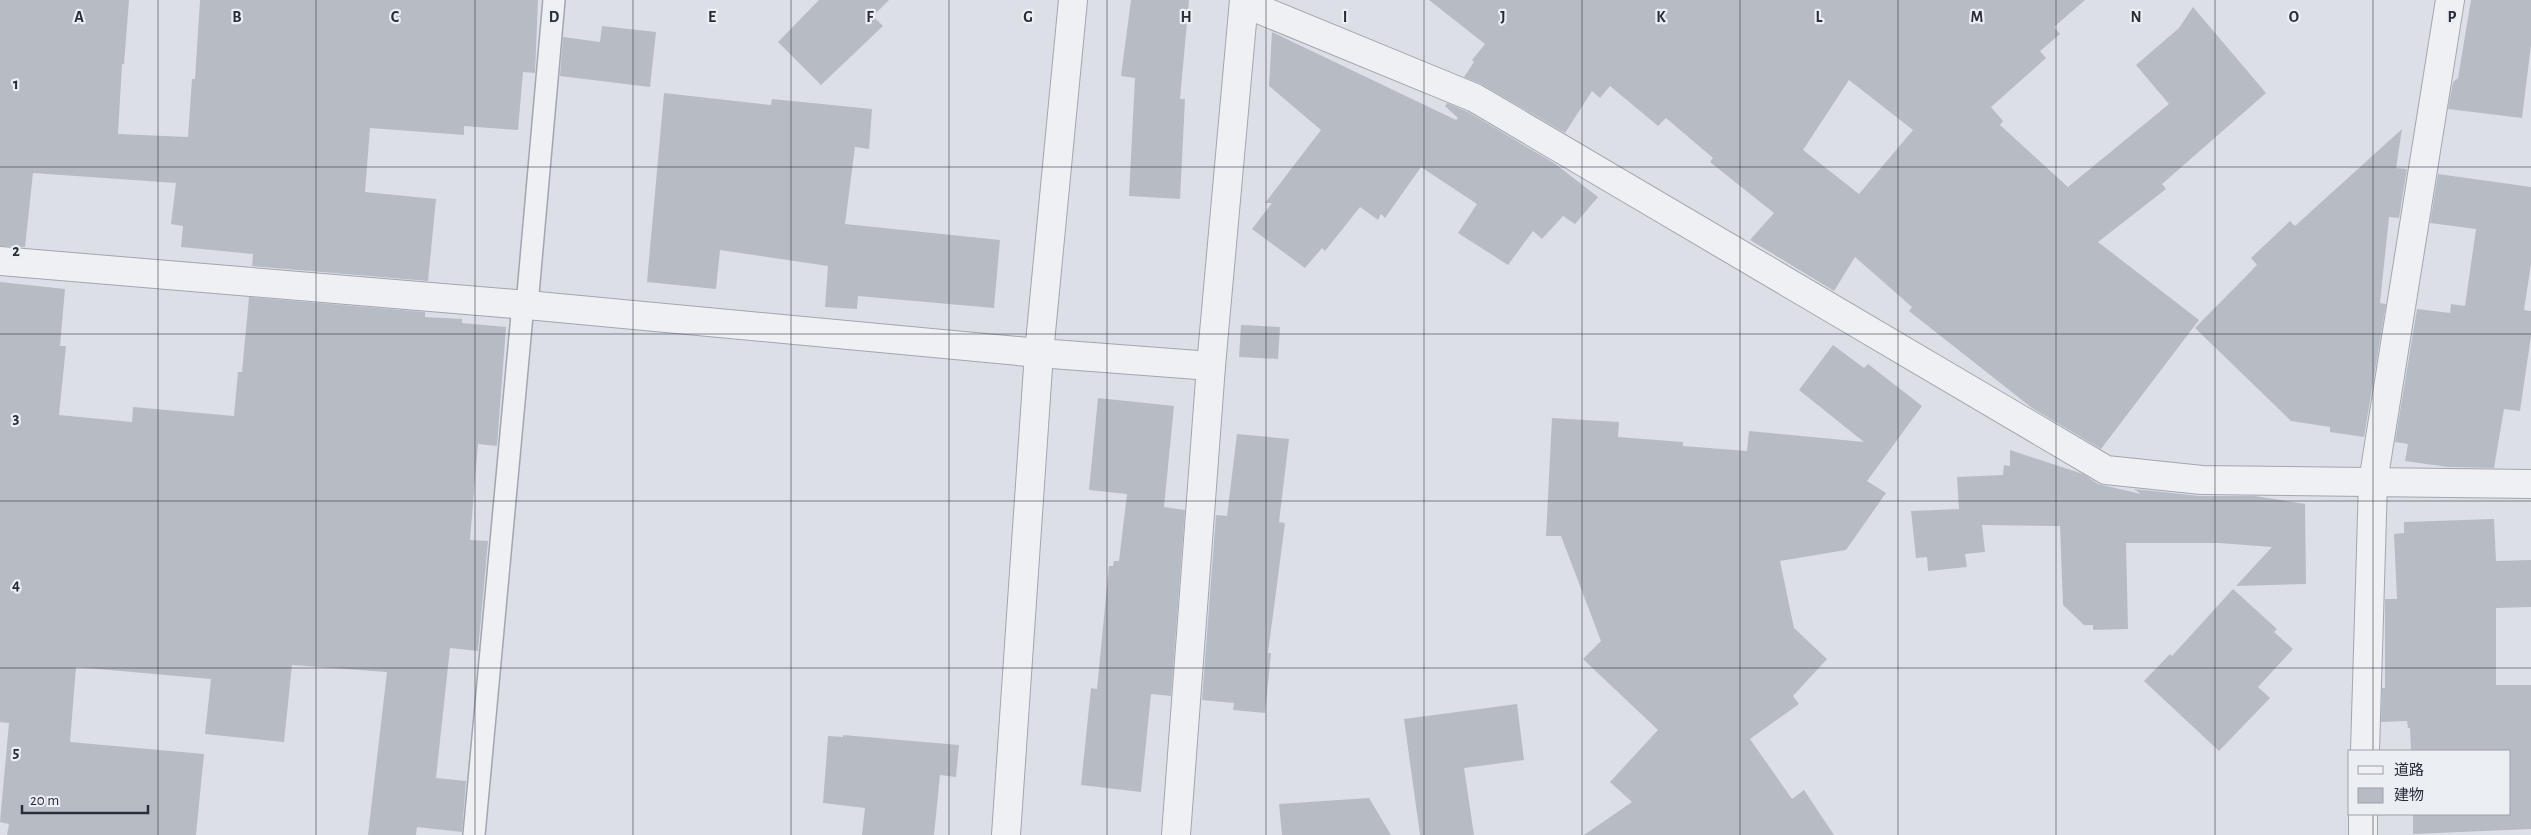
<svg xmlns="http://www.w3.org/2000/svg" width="2531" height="835" font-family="'Alegreya Sans','Noto Sans JP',sans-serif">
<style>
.building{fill:#b7bcc4;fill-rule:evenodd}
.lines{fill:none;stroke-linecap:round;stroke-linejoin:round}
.service-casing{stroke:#a2a6ae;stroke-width:24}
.minor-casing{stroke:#a2a6ae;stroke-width:30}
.tertiary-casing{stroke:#a2a6ae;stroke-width:30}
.service{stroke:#eef0f4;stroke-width:21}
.minor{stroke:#eef0f4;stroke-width:28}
.tertiary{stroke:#eef0f4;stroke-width:28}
.grid{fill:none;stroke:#282e39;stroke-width:1;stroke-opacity:0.55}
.grid-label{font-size:16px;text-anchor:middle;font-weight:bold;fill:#282e39;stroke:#ebeef3;stroke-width:4.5;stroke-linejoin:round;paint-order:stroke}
</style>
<rect width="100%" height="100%" fill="#dcdfe5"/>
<!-- building -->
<g class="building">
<polygon points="0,0 129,0 124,64 122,64 118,134 188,137 192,79 195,79 200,0 538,0 535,73 523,72 518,130 464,126 464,135 370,128 365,192 436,199 428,281 252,266 253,254 181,247 183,226 171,224 176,183 33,173 25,247 0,246"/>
<polygon points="819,0 889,0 873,16 883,26 821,85 778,42"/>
<polygon points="1131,0 1189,0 1180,99 1185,99 1180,199 1129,196 1135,78 1121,76"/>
<path d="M1429 0H2085L2054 27 2060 34 2040 51 2046 58 1991 107 2003 121 2000 125 2068 187 2169 104 2136 65 2179 28 2193 7 2266 93 2162 184 2166 189 2098 242 2199 320 2101 449 2032 408 1909 311 1912 307 1855 257 1834 291 1750 240 1774 213 1710 162 1713 158 1666 118 1658 126 1610 86 1600 98 1592 91 1565 133 1483 85 1464 77 1474 62 1472 60 1485 44ZM1849 80 1913 130 1859 194 1803 150Z"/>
<polygon points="2471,0 2531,0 2531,45 2522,118 2448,109 2453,82 2458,78"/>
<polygon points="602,26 656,32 650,87 560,76 563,37 600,42"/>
<polygon points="1272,32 1456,120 1458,118 1445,106 1447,103 1468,112 1554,163 1598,197 1575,224 1563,216 1542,239 1533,231 1508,265 1458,233 1477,204 1421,167 1385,218 1381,214 1378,220 1360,207 1325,251 1322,248 1305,268 1252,229 1272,203 1265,203 1321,130 1269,86"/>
<polygon points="664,93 771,105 772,99 872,109 869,149 855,147 845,224 1000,240 994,308 858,296 857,309 825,307 828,266 720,250 716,289 647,282"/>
<polygon points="2402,129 2396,168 2407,169 2399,218 2389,217 2380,303 2386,304 2364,437 2330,432 2330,427 2291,421 2195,328 2257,265 2251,258 2290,221 2295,226"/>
<polygon points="2438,174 2531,187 2531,264 2524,310 2531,311 2531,336 2520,411 2504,409 2494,468 2448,467 2405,461 2408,444 2395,442 2417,309 2450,313 2451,304 2465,306 2476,229 2430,223"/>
<polygon points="0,282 65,289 60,346 66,346 59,415 132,422 133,407 234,416 238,372 242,372 249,297 425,312 425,317 462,319 462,323 506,327 497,446 478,444 470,540 488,541 478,651 450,648 436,778 466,781 462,832 417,827 416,835 368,835 387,672 292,665 284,742 205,734 211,679 76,667 70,742 204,754 196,835 7,835 9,824 0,822 9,723 0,722"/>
<polygon points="1241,325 1280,327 1278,359 1239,357"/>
<polygon points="1833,345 1864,368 1868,364 1922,406 1867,481 1886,493 1846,550 1780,561 1794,628 1827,659 1793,696 1799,704 1750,739 1792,799 1804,790 1834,835 1584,835 1632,802 1610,782 1658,730 1583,659 1601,641 1561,536 1546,536 1552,418 1619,422 1618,437 1683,442 1683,446 1747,451 1749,431 1864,442 1799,390"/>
<polygon points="1098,398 1174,406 1164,507 1185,510 1171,696 1151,694 1141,792 1081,785 1091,688 1097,689 1109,566 1113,566 1114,561 1119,561 1127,494 1089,490"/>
<polygon points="1237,434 1289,439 1279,522 1285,523 1268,653 1271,653 1265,713 1233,710 1234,703 1202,700 1216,515 1227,516"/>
<polygon points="2010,450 2083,474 2098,484 2141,494 2134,489 2200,496 2255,496 2305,504 2306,584 2236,586 2272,547 2219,543 2126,543 2128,629 2093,630 2093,625 2084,625 2063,605 2060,526 1982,525 1985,552 1965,554 1967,567 1928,571 1927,557 1916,558 1911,511 1959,509 1957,477 2003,475 2004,465 2010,466"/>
<polygon points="2494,519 2496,561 2531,560 2531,607 2496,608 2496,685 2531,685 2531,829 2413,834 2413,814 2510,814 2510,751 2411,751 2410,728 2408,728 2407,721 2381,722 2382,688 2385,688 2385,599 2397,599 2394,534 2404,533 2404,522"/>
<polygon points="2233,589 2277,629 2274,632 2293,649 2258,687 2270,698 2219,751 2144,681 2170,654 2172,656"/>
<polygon points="1517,704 1524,760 1464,768 1474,835 1420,835 1404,719"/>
<polygon points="843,735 959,745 956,777 940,775 934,835 862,835 865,808 823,803 828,736 843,737"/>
<polygon points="1369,798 1391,835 1282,835 1279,804"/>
</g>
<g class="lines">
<!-- service casing -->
<g class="service-casing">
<polyline id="service" points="474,835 522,315 527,305 554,0"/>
</g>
<!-- minor casing -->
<g class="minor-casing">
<g id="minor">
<polyline points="1244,3 1475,98 2106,470 2202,480 2531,484"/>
<polyline points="0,261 527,305 1039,353 1211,366"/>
<polyline points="2365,751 2373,482 2450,0"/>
<polyline points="1176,835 1211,366 1244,0"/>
<polyline points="2363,835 2363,814"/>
</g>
</g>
<!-- tertiary casing -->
<g class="tertiary-casing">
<polyline id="tertiary" points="1006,835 1039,353 1073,0"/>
</g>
<!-- service -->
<use href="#service" class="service"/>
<!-- minor -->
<use href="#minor" class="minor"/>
<!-- tertiary -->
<use href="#tertiary" class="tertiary"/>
</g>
<!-- grid -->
<path class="grid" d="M158 0V835M316 0V835M475 0V835M633 0V835M791 0V835M949 0V835M1107 0V835M1266 0V835M1424 0V835M1582 0V835M1740 0V835M1898 0V835M2056 0V835M2215 0V835M2373 0V751M0 167H2531M0 334H2531M0 501H2531M0 668H2531M2373 814V835"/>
<g class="grid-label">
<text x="79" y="22">A</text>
<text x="237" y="22">B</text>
<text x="395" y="22">C</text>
<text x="554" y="22">D</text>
<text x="712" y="22">E</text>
<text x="870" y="22">F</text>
<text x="1028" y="22">G</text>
<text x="1186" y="22">H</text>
<text x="1345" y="22">I</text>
<text x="1503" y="22">J</text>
<text x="1661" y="22">K</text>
<text x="1819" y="22">L</text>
<text x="1977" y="22">M</text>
<text x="2136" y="22">N</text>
<text x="2294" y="22">O</text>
<text x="2452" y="22">P</text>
<text x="16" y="89">1</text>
<text x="16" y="256">2</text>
<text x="16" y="423">3</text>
<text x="16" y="590">4</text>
<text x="16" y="757">5</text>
</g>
<!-- legend -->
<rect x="2348" y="750" width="162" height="65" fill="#ebeef3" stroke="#9da1a9"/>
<rect x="2358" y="766" width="25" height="8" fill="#eef0f4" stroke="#9da1a9"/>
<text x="2394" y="775" font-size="15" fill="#282e39">道路</text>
<rect x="2358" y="788" width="25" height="15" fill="#b7bcc4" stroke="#9da1a9"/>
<text x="2394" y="800" font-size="15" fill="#282e39">建物</text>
<!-- scale -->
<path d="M22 805v8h126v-8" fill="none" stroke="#282e39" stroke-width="2.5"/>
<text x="30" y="805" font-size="15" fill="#282e39" stroke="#ebeef3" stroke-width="4" paint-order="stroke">20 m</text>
</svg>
